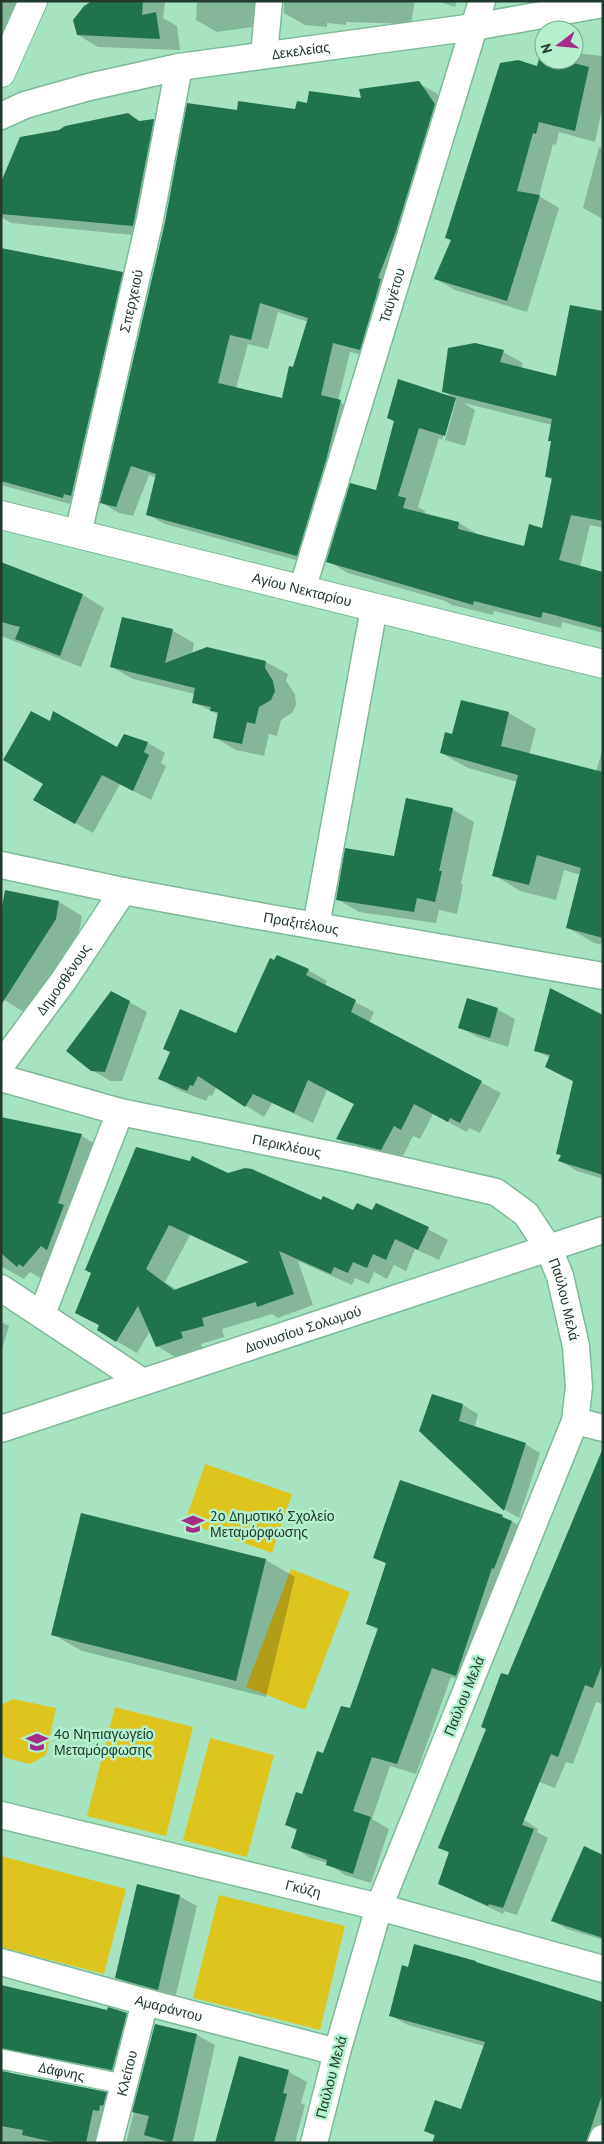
<svg xmlns="http://www.w3.org/2000/svg" width="604" height="2144" font-family="'PT Sans',sans-serif">
<style>
.green{fill:#dec51e}
.shadow{fill:#0003;fill-rule:evenodd}
.building{fill:#1f744e;fill-rule:evenodd}
.lines{fill:none;stroke-linecap:round;stroke-linejoin:round}
.pedestrian-casing{stroke:#7db998;stroke-width:21}
.minor-casing{stroke:#7db998;stroke-width:29}
.tertiary-casing{stroke:#7db998;stroke-width:30}
.pedestrian{stroke:#fff;stroke-width:19}
.minor{stroke:#fff;stroke-width:26}
.tertiary{stroke:#fff;stroke-width:28}
.labels{text-anchor:middle;stroke-width:5;stroke-linejoin:round;paint-order:stroke}
.street-label{font-size:14px;fill:#213a2d;stroke:#b3f1ce}
.poi-label{font-size:14px;fill:#213a2d;stroke:#b3f1ce;text-anchor:start}
</style>
<rect width="100%" height="100%" fill="#a6e4c1"/>
<!-- green -->
<g class="green">
<polygon points="205,1464 292,1494 272,1553 185,1522"/>
<polygon points="291,1569 350,1592 305,1710 246,1687"/>
<polygon points="13,1699 56,1708 46,1755 30,1764 6,1758 1,1752 1,1705"/>
<polygon points="115,1707 193,1727 166,1836 87,1816"/>
<polygon points="210,1738 274,1755 247,1857 183,1840"/>
<polygon points="1,1856 126,1889 104,1974 1,1947"/>
<polygon points="219,1895 345,1926 320,2030 193,1998"/>
</g>
<!-- shadow -->
<g class="shadow">
<polygon points="1,1 19,1 1,36"/>
<polygon points="95,1 165,1 163,18 177,26 180,50 98,47 78,35"/>
<polygon points="197,1 282,1 274,24 217,32 196,20"/>
<polygon points="284,1 415,1 411,24 346,22 346,25 327,23 327,27 305,25 284,13"/>
<polygon points="437,1 457,1 455,7"/>
<polygon points="574,53 603,56 603,105 595,142 559,132 556,145 553,144 539,196 559,208 527,312 455,290 436,279 452,240 446,237 544,57 544,60 574,60"/>
<path d="M418 83 436 93 452 114 377 359 350 352 338 401 357 412 314 565 165 524 148 515 157 478 149 475 133 516 119 513 102 503 238 111H296L308 104 362 99ZM278 312 308 322 282 399 236 388 248 344 268 349Z"/>
<polygon points="128,114 141,122 154,120 173,131 153,237 11,223 1,217 1,187 59,131"/>
<polygon points="599,147 603,148 603,219 583,208"/>
<polygon points="1,249 122,273 139,283 81,507 1,485"/>
<path d="M603 313V528L590 525 580 567 603 573V633L562 622 561 628 494 611 493 615 452 605 445 601 348 573 328 561 377 492 395 422 388 418 453 398 444 391 503 352 523 363 521 369 557 377ZM454 401H456L445 440 465 446 475 410 464 403 552 425 549 440 553 442 546 476 552 480 543 529 525 547 479 535 459 523 424 515 425 511 418 507 439 438 442 440Z"/>
<polygon points="1,563 83,595 104,608 81,667 1,636"/>
<polygon points="173,631 194,643 192,654 266,662 288,674 286,681 295,694 296,704 293,712 281,720 277,736 269,734 264,756 236,750 214,737 219,715 193,702 195,694 133,679 112,667"/>
<polygon points="462,701 509,713 536,729 529,755 596,772 603,747 603,945 594,943 567,927 581,875 564,870 556,900 520,891 494,875 517,782 468,768 441,753 453,735"/>
<polygon points="50,723 117,749 148,743 165,753 161,763 166,766 151,800 120,784 93,833 35,800 44,783"/>
<polygon points="1,751 3,752 1,765"/>
<polygon points="452,809 474,822 461,884 463,885 457,914 439,910 436,923 359,912 337,899 395,857"/>
<polygon points="6,892 59,902 82,916 79,933 27,1014 3,999"/>
<polygon points="308,970 327,981 325,986 374,1012 369,1023 501,1093 480,1133 469,1128 467,1132 433,1114 420,1139 413,1136 401,1160 357,1149 338,1139 355,1105 327,1090 313,1123 272,1103 264,1117 216,1087 212,1096 209,1095 206,1101 178,1090 160,1079 236,1035"/>
<polygon points="112,992 147,1012 122,1081 110,1081 92,1070"/>
<polygon points="497,1009 515,1019 508,1047 477,1037 460,1027"/>
<polygon points="603,1017 603,1179 577,1171 560,1161 562,1156 557,1153 574,1082 546,1067 550,1058 535,1050"/>
<polygon points="4,1119 82,1136 106,1150 42,1279 30,1272 24,1279 1,1266 1,1122"/>
<path d="M228 1174 354 1212H373L428 1229 448 1240 439 1260 415 1249 406 1271 394 1265 387 1279 374 1272 369 1284 355 1278 352 1285 298 1261 313 1305 278 1318 272 1314 222 1329 224 1337 201 1344 203 1350 177 1358 157 1346 150 1331 137 1353 98 1330 100 1326 76 1313 92 1272ZM190 1235 250 1263 177 1290 165 1282Z"/>
<polygon points="1,1322 9,1326 1,1352"/>
<polygon points="463,1405 478,1414 475,1427 525,1444 540,1453 519,1518 505,1510 420,1430"/>
<polygon points="603,1467 603,1704 596,1702 573,1764 566,1762 555,1788 491,1763 508,1677"/>
<polygon points="502,1516 520,1526 475,1685 451,1677 416,1774 390,1766 372,1819 389,1829 371,1883 345,1875 327,1863 310,1858 292,1847 297,1831 286,1825 351,1710 378,1630 367,1624 386,1564 375,1557"/>
<polygon points="266,1560 295,1577 266,1697 82,1651 52,1634"/>
<polygon points="461,1792 524,1820 538,1829 537,1832 548,1838 517,1915 504,1911 503,1914 440,1884 450,1853 440,1847"/>
<polygon points="603,1856 603,1940 567,1929 553,1921"/>
<polygon points="179,1896 197,1906 175,1999 133,1987 116,1977"/>
<polygon points="1,1985 108,2012 126,2014 145,2024 130,2080 8,2068 10,2074 106,2093 124,2104 114,2143 1,2143"/>
<polygon points="603,2003 603,2143 434,2143 436,2137 426,2131 462,2110 484,2046 408,2025 390,2015"/>
<polygon points="156,2025 197,2035 215,2045 193,2143 126,2143"/>
<polygon points="240,2058 289,2072 307,2082 301,2103 305,2105 295,2143 217,2143"/>
</g>
<!-- building -->
<g class="building">
<polygon points="92,1 143,1 142,15 156,12 160,39 77,35 73,20 84,6"/>
<polygon points="540,55 544,56 544,60 562,60 589,67 575,131 539,122 536,134 533,133 517,191 540,195 507,301 434,279 451,240 445,238 500,63 518,60 537,66"/>
<path d="M419 81 435 104 395 234 378 278 381 279 360 350 333 343 321 395 341 400 326 460 297 556 146 515 156 474 131 466 116 507 100 503 165 222 187 103 237 110 238 101 295 109 297 101 307 103 309 91 361 98 359 89ZM260 303 308 318 293 367 289 366 282 398 218 383 230 335 251 340Z"/>
<polygon points="128,113 139,121 154,119 133,226 1,214 1,182 20,137 59,130 65,126"/>
<polygon points="1,248 123,272 71,496 64,494 63,498 1,481"/>
<polygon points="570,305 603,311 603,521 571,515 559,560 603,572 603,628 543,612 541,618 474,601 473,605 326,562 350,483 376,490 394,421 387,418 398,379 456,398 445,436 419,428 398,496 406,498 403,508 459,522 458,529 524,546 529,524 542,528 552,478 545,477 551,441 548,441 552,419 442,392 448,348 475,343 504,350 500,362 556,376"/>
<polygon points="1,562 83,594 60,656 15,639 20,627 1,622"/>
<polygon points="122,617 173,629 165,663 207,647 266,661 265,668 273,681 275,691 271,700 259,707 255,724 247,722 242,744 213,738 218,712 210,711 211,707 192,703 195,688 110,667"/>
<polygon points="461,700 509,712 501,746 603,772 603,938 566,928 581,868 537,855 529,885 492,876 518,775 440,753 445,732 452,734"/>
<polygon points="31,711 50,721 53,711 117,747 124,734 148,742 144,752 149,755 133,791 102,775 75,824 33,800 43,784 3,760"/>
<polygon points="406,798 453,808 439,871 442,871 435,902 417,898 414,912 336,900 345,848 394,856"/>
<polygon points="5,890 59,901 56,919 1,1005 1,912"/>
<polygon points="277,955 309,969 306,975 356,1000 351,1012 482,1081 460,1123 450,1118 448,1122 414,1104 401,1130 394,1126 381,1150 336,1139 354,1104 308,1080 294,1113 253,1094 245,1107 198,1076 193,1086 190,1085 187,1091 158,1079 170,1052 163,1049 180,1009 236,1033 270,958 274,960"/>
<polygon points="550,988 603,1015 603,1175 558,1161 561,1155 556,1154 573,1081 545,1067 550,1055 534,1051"/>
<polygon points="111,991 130,1001 105,1072 91,1071 66,1051"/>
<polygon points="467,998 498,1008 490,1038 458,1028"/>
<polygon points="1,1117 82,1134 58,1203 64,1205 47,1250 41,1246 23,1267 19,1264 17,1267 1,1253"/>
<path d="M136 1147 190 1161 192 1156 228 1173 245 1168 252 1169 321 1200 323 1196 353 1210 357 1203 372 1210 376 1203 429 1227 418 1250 395 1239 386 1260 373 1254 367 1268 353 1262 348 1273 334 1267 331 1274 279 1251 294 1294 257 1307 256 1302 202 1318 204 1326 181 1332 183 1338 156 1347 138 1306 116 1342 97 1330 99 1325 75 1313 91 1273 85 1270ZM169 1225 249 1262 174 1290 146 1269Z"/>
<polygon points="432,1394 463,1404 459,1421 526,1443 504,1511 419,1431"/>
<polygon points="603,1448 603,1662 593,1688 585,1685 558,1757 551,1754 522,1825 534,1829 503,1908 489,1904 488,1906 438,1884 449,1852 438,1848 486,1729 481,1727 501,1673 508,1675"/>
<polygon points="400,1480 503,1515 502,1517 512,1521 494,1569 492,1568 456,1676 432,1668 397,1764 372,1757 353,1811 371,1817 353,1874 326,1865 327,1860 291,1848 297,1829 285,1825 296,1792 302,1794 317,1751 323,1753 341,1706 350,1708 378,1628 366,1624 386,1563 373,1558"/>
<polygon points="81,1513 266,1559 236,1681 51,1635"/>
<polygon points="584,1846 603,1855 603,1938 551,1921"/>
<polygon points="137,1884 180,1895 158,1990 115,1978"/>
<polygon points="414,1944 476,1961 476,1962 603,2002 603,2092 586,2143 432,2143 435,2135 424,2131 435,2100 461,2109 485,2042 389,2016 402,1965 408,1967"/>
<polygon points="1,1985 107,2010 108,2007 127,2013 112,2070 1,2048"/>
<polygon points="155,2024 197,2034 172,2143 144,2135 149,2116 132,2112"/>
<polygon points="239,2056 289,2070 283,2093 287,2094 274,2143 215,2143"/>
<polygon points="1,2071 107,2092 103,2106 100,2105 99,2111 93,2110 86,2143 58,2143 22,2135 23,2130 1,2126"/>
</g>
<g class="lines">
<!-- pedestrian casing -->
<g class="pedestrian-casing">
<g id="pedestrian">
<path id="s1" d="M1 2059 123 2084"/>
</g>
</g>
<!-- minor casing -->
<g class="minor-casing">
<g id="minor">
<polyline points="264,55 269,1"/>
<path id="s2" d="M1 116 25 105 89 87 179 67 474 27 603 4"/>
<path id="s3" d="M78 534 150 219 179 67"/>
<path id="s4" d="M302 590 482 1"/>
<path id="s5" d="M1 865 123 891 259 916 603 976"/>
<polyline points="316,926 374,608"/>
<path id="s6" d="M1 1065 64 980 123 891"/>
<path id="s7" d="M1 1078 120 1112 352 1159 496 1192 526 1214 549 1249 560 1276 576 1346 579 1387 575 1421 379 1907 337 2052 314 2143"/>
<polyline points="1,1288 143,1382"/>
<polyline points="42,1314 120,1112"/>
<polyline points="575,1421 603,1428"/>
<path id="s8" d="M1 1429 603 1230"/>
<path id="s9" d="M1 1815 379 1907 603 1969"/>
<path id="s10" d="M1 1962 145 2002 337 2052"/>
<path id="s11" d="M109 2143 145 2002"/>
<polyline points="601,2143 603,2138"/>
</g>
</g>
<!-- tertiary casing -->
<g class="tertiary-casing">
<g id="tertiary">
<polyline points="1,73 33,1"/>
<path id="s12" d="M1 515 603 664"/>
</g>
</g>
<!-- pedestrian -->
<use href="#pedestrian" class="pedestrian"/>
<!-- minor -->
<use href="#minor" class="minor"/>
<!-- tertiary -->
<use href="#tertiary" class="tertiary"/>
</g>
<!-- icons -->
<defs>
<g id="school-bare" transform="scale(1.725)"><path d="M0-5L7-2L0 1L-7-2ZM-4 1L0 2.5L4 1V4Q0 6-4 4Z" fill="#a42e87" stroke="#b3f1ce" stroke-width="2.5" paint-order="stroke"/></g>
</defs>
<g fill-rule="evenodd">
<use href="#school-bare" x="193" y="1524"/>
<use href="#school-bare" x="37" y="1742"/>
</g>
<g class="labels">
<!-- street labels -->
<g class="street-label">
<text dy="5" stroke="none"><textPath href="#s2" startOffset="308">Δεκελείας</textPath></text>
<text dy="5" stroke="none"><textPath href="#s4" startOffset="308">Ταϋγέτου</textPath></text>
<text dy="5" stroke="none"><textPath href="#s3" startOffset="239">Σπερχειού</textPath></text>
<text dy="5" stroke="none"><textPath href="#s12" startOffset="310">Αγίου Νεκταρίου</textPath></text>
<text dy="5" stroke="none"><textPath href="#s5" startOffset="306">Πραξιτέλους</textPath></text>
<text dy="5" stroke="none"><textPath href="#s6" startOffset="106">Δημοσθένους</textPath></text>
<text dy="5" stroke="none"><textPath href="#s7" startOffset="294">Περικλέους</textPath></text>
<text dy="5" stroke="none"><textPath href="#s7" startOffset="640">Παύλου Μελά</textPath></text>
<text dy="5" stroke="none"><textPath href="#s8" startOffset="318">Διονυσίου Σολωμού</textPath></text>
<text transform="translate(464 1696) rotate(-68)" y="5">Παύλου Μελά</text>
<text dy="5" stroke="none"><textPath href="#s9" startOffset="311">Γκύζη</textPath></text>
<text dy="5" stroke="none"><textPath href="#s10" startOffset="174">Αμαράντου</textPath></text>
<text dy="5" stroke="none"><textPath href="#s1" startOffset="62">Δάφνης</textPath></text>
<text dy="5" stroke="none"><textPath href="#s11" startOffset="72">Κλείτου</textPath></text>
<text transform="translate(331 2077) rotate(-75)" y="5">Παύλου Μελά</text>
</g>
<!-- poi labels -->
<g class="poi-label">
<text x="210" y="1521">2ο Δημοτικό Σχολείο<tspan x="210" dy="16">Μεταμόρφωσης</tspan></text>
<text x="54" y="1739">4ο Νηπιαγωγείο<tspan x="54" dy="16">Μεταμόρφωσης</tspan></text>
</g>
</g>
<!-- border -->
<rect width="604" height="2144" fill="none" stroke="#213a2d" stroke-width="5"/>
<!-- north arrow -->
<g transform="translate(559 45) rotate(254)"><circle r="24" fill="#b3f1ce" stroke="#79a88e"/>
<path d="M0-4L9 19L0 12L-9 19Z" fill="#a42e87"/>
<text y="-8" font-size="14" font-weight="bold" text-anchor="middle" fill="#213a2d">N</text>
</g>
</svg>
